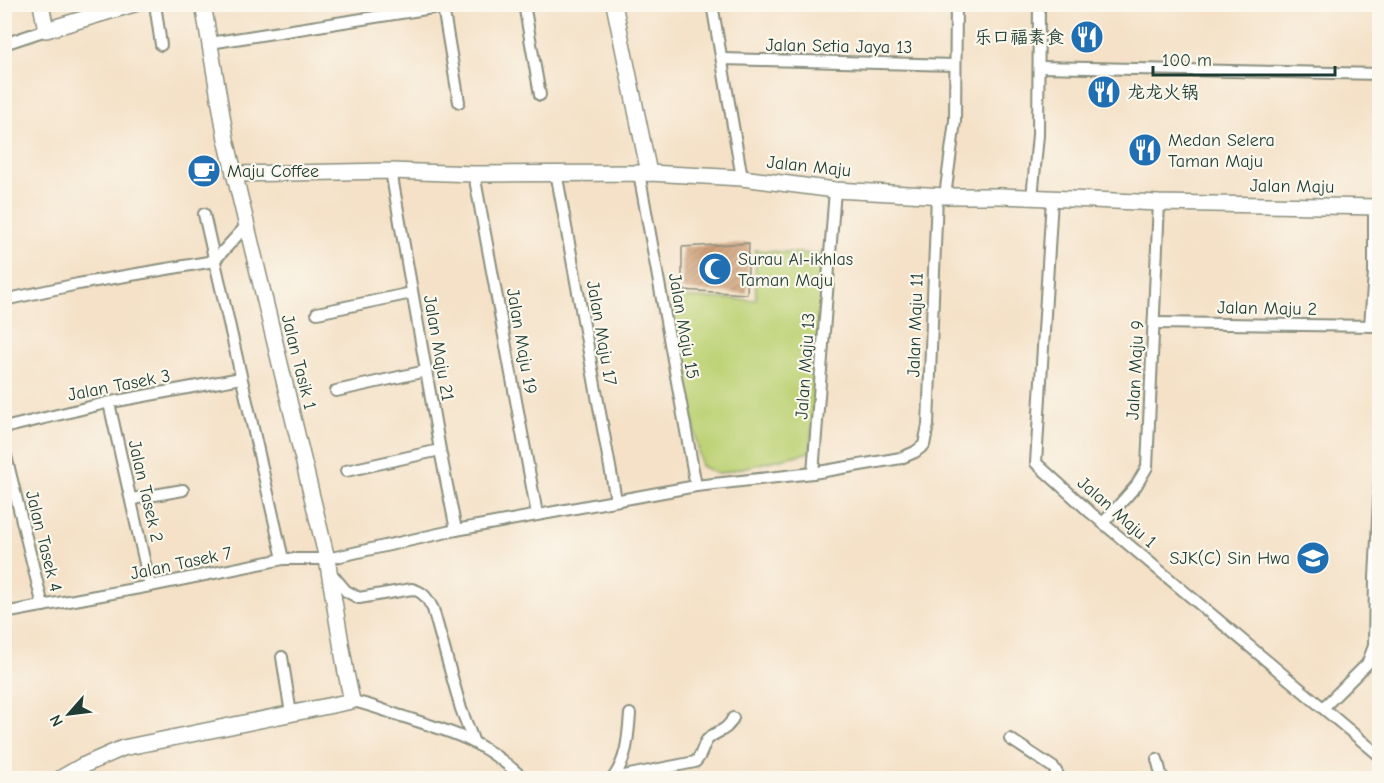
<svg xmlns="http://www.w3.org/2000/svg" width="1384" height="783" font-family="'Comic Neue','LXGW WenKai TC',sans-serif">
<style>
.green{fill:#bdd276;stroke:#6e8855;stroke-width:1.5}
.building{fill:url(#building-hatch)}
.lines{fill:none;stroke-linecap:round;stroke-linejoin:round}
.street-casing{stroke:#8a8f7e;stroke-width:14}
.secondary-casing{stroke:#8a8f7e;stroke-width:18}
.street{stroke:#fff;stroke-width:10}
.secondary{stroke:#fff;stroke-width:15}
.labels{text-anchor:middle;stroke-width:4.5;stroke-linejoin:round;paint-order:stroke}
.poi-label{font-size:18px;fill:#1f3d34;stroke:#fbf7ec;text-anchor:start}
.street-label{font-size:18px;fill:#1f3d34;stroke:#fbf7ec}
</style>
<defs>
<pattern id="building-hatch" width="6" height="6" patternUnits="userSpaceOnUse" patternTransform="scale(1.5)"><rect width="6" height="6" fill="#ce9e74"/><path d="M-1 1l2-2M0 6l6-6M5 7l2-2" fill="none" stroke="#a78260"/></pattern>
</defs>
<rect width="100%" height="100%" fill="#fbf7ec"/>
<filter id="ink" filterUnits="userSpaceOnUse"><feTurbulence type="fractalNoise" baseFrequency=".0167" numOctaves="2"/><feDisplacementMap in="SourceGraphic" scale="12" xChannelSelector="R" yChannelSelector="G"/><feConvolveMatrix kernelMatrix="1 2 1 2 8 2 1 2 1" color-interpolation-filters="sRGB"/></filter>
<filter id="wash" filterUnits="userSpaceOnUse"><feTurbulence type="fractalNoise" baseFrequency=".008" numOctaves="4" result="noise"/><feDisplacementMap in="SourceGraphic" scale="24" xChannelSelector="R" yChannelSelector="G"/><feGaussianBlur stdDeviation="1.35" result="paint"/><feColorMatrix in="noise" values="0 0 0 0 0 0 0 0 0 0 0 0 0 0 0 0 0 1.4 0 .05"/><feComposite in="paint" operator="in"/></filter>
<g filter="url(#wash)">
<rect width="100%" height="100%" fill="#f4e1c7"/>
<!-- green -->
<polygon class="green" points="755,250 826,255 810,452 717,474 701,466 671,297 756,300"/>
<g id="blocks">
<!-- building -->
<polygon class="building" points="749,243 747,294 682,290 682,247"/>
</g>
</g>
<g filter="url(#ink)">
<use href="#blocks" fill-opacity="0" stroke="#8a8f7e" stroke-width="1.5"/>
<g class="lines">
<!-- street casing -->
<g class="street-casing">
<g id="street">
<polyline points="155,4 161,45"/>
<polyline points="524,4 540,95"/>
<polyline points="712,4 742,178"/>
<polyline points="1379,4 1380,7"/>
<polyline points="443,7 459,102"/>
<polyline points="210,43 458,4"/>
<polyline points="4,44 46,30"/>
<polyline points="722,59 955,65"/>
<polyline points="1040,67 1380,74"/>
<polyline points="391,171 440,450 456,530"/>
<polyline points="556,172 616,500"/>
<polyline points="639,173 696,486"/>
<polyline points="474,174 537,514"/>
<polyline points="945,196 955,121 956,4"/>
<polyline points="1032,198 1038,135 1039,4"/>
<polyline points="1052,199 1036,463 1091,513 1380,756"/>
<polyline points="204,214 283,559"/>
<polyline points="4,300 78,284 214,261 246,226"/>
<polyline points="317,313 412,293"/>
<polyline points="1154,323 1380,326"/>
<polyline points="1370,326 1374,273 1374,207"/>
<polyline points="336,391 426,371"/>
<polyline points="109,403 150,586"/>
<polyline points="4,428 106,403 241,378"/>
<polyline points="4,448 43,606"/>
<polyline points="346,471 440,450"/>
<polyline points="813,473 835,190"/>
<polyline points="132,499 183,490"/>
<polyline points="1103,523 1136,486 1147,467 1159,203"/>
<path d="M330 572 346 591 359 598 412 589C424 592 427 598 433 609L461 709 473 740"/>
<polyline points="4,613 150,586 283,559 327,559 456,530 696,486 813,473 901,458 915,452 924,445 928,425 937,195"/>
<polyline points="282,657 291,714"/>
<path d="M352 701C369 704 385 711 401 716 455 733 480 739 523 778"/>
<polyline points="1323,708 1367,664 1374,646 1375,578 1380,481"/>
<polyline points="1010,739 1054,768 1060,778"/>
<polyline points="1157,759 1162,778"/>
<path d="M613 778C627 759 628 738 630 714"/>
<path d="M614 778 695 762C702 756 702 747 707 740 716 730 726 733 733 718"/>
</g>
</g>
<!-- secondary casing -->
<g class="secondary-casing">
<g id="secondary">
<polyline points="41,4 46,30 134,4"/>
<polyline points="614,4 649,173"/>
<polyline points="234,174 391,171 474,174 649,173 742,178 835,190 945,196 1001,196 1159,203 1380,207"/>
<polyline points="61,778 82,766 123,748 352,701 346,673 327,559 226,139 203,4"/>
</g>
</g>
<!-- street -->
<use href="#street" class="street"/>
<!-- secondary -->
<use href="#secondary" class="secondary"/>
</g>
</g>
<!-- icons -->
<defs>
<g id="restaurant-disc" transform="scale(1.725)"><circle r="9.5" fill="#1f6fb2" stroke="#fbf7ec"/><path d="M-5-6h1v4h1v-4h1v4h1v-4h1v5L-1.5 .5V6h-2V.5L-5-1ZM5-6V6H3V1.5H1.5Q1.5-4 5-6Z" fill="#fff"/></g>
<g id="cafe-disc" transform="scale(1.725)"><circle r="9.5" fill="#1f6fb2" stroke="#fbf7ec"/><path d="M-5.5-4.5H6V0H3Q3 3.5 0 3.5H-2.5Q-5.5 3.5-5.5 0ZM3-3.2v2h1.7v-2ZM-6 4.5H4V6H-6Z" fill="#fff"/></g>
<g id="mosque-disc" transform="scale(1.725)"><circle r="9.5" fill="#1f6fb2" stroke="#fbf7ec"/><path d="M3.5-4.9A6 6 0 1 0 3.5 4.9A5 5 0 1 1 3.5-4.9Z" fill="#fff"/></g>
<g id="school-disc" transform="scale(1.725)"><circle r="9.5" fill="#1f6fb2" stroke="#fbf7ec"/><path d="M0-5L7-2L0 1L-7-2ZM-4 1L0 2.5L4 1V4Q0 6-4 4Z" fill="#fff"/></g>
</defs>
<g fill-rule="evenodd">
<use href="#restaurant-disc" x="1087" y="37"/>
<use href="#restaurant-disc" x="1104" y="92"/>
<use href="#restaurant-disc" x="1145" y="150"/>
<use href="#cafe-disc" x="204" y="171"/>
<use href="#mosque-disc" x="715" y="269"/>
<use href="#school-disc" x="1313" y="558"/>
</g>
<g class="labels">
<!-- poi labels -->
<g class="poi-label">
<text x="1064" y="43" text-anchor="end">乐口福素食</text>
<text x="1127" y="98">龙龙火锅</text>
<text x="1168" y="146">Medan Selera<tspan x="1168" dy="21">Taman Maju</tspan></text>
<text x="227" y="177">Maju Coffee</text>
<text x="738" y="265">Surau Al-ikhlas<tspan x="738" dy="21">Taman Maju</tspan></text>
<text x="1290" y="564" text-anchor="end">SJK(C) Sin Hwa</text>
</g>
<!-- street labels -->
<g class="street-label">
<text transform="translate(839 46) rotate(1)" y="6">Jalan Setia Jaya 13</text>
<text transform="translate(809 166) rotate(6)" y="6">Jalan Maju</text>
<text transform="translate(1292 186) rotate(1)" y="6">Jalan Maju</text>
<text transform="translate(1267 308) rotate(1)" y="6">Jalan Maju 2</text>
<text transform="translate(915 325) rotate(-88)" y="6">Jalan Maju 11</text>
<text transform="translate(684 326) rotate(80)" y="6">Jalan Maju 15</text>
<text transform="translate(602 333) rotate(80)" y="6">Jalan Maju 17</text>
<text transform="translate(522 341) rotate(80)" y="6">Jalan Maju 19</text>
<text transform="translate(439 348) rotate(80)" y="6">Jalan Maju 21</text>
<text transform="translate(299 362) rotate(76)" y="6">Jalan Tasik 1</text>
<text transform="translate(805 366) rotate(-86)" y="6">Jalan Maju 13</text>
<text transform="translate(1135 370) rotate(-87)" y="6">Jalan Maju 9</text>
<text transform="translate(119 385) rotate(-11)" y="6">Jalan Tasek 3</text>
<text transform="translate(146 491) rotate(77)" y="6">Jalan Tasek 2</text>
<text transform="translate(1117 512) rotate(41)" y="6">Jalan Maju 1</text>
<text transform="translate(44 541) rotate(76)" y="6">Jalan Tasek 4</text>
<text transform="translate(181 563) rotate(-12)" y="6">Jalan Tasek 7</text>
</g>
</g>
<!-- margin -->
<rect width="1384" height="783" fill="none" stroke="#fbf7ec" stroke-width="24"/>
<!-- north arrow -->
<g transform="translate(69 714) rotate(242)" stroke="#fbf7ec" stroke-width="4.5" paint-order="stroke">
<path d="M0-4.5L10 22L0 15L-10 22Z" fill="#1f3d34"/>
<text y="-9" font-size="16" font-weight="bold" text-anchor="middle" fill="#1f3d34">N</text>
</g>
<!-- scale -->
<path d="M1153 66v9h182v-9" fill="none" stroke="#1f3d34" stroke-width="3"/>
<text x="1162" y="66" font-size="18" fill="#1f3d34" stroke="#fbf7ec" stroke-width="4.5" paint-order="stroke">100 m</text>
</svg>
